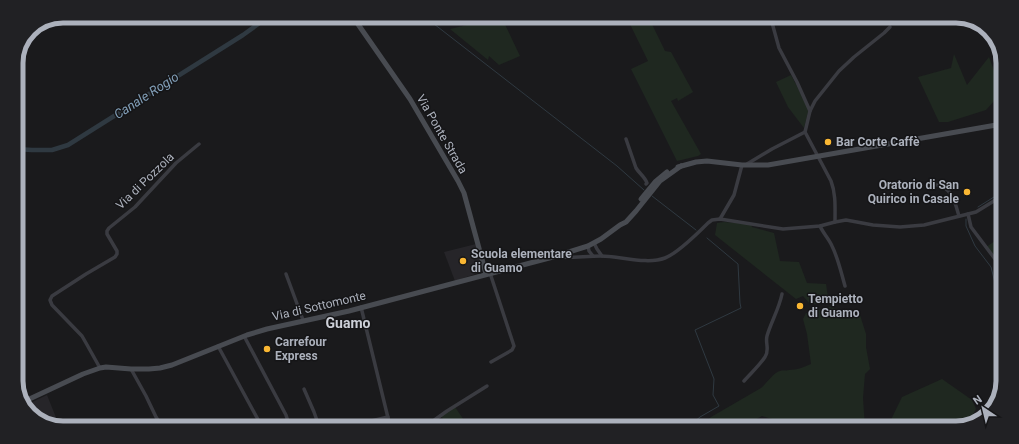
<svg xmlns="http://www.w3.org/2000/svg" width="1019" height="444" font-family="Roboto,sans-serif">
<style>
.built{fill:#262529}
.green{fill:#1f2820}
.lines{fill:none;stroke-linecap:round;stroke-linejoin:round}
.stream{stroke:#2f3941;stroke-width:1}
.canal{stroke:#2f3941;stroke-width:4.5}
.street{stroke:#3a3b41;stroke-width:3.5}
.secondary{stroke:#484b51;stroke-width:5}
.poi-dot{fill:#fab733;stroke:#151517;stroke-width:1.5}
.labels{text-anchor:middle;stroke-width:3;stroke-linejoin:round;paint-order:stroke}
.street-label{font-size:12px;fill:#acb1bc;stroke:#151517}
.poi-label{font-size:12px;font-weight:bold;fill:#acb1bc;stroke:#151517;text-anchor:start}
.water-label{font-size:13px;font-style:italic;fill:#829fb8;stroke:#151517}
.quarter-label{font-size:14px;font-weight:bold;fill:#cdd0d8;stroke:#151517}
.rim{fill:none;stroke:#acb1bc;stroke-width:5}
</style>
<rect width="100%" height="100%" fill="#1a1a1c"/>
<!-- built -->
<g class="built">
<polygon points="476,244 481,269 478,273 455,281 444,252"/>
<polygon points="47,395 59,425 45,425 26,409 24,406"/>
</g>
<!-- green -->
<g class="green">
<polygon points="468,18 502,18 520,56 499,65 489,56 488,60 450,29 471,24"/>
<polygon points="627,18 649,18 665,51 671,52 693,92 678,101 677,98 671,101 701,154 698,156 677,161 631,69 648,61"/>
<polygon points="954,54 967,85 989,57 1002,92 986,110 948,122 939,122 918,77 951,68"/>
<polygon points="791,75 809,109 804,128 788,107 776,82"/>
<polygon points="724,222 751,224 752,227 774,233 780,261 799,262 807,283 826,284 829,304 810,304 803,296 796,299 715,235 717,223"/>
<polygon points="1001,237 1001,265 986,247"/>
<path d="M830 307 860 315 866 334V347L870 369 865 374 863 398 865 428 786 427 785 423 762 416 742 427H699L711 417 761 388C766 384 774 372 780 371 782 370 786 371 789 370 797 370 804 367 811 364L807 334 803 319 806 313Z"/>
<polygon points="942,379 972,400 976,409 967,425 956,428 889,428 888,426 902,397"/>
<polygon points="455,407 468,426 448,426 441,416"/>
</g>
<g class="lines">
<!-- stream -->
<g class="stream">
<polyline points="425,17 617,166 644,190"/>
<polyline points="652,196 696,230"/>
<polyline points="978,207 1002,192"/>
<polyline points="966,219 966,226 975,246 991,267 996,287 998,292 998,301 1000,306"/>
<polyline points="688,427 700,417 719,406 713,395 714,379 695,330 741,308 740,303 738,264 707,238"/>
</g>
<!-- canal -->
<polyline class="canal" points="16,149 32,150 52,150 68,145 243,35 268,17"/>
<!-- street -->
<g class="street">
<polyline points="771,19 779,48 797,82 810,111"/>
<path d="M626 139 636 168C639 173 645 177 647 183L646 184"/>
<polyline points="747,164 772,149 805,132"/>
<path d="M937 185C953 188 955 203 959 216"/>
<polyline points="968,214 971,227 1001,267"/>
<polyline points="720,219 734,195 742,165"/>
<path d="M835 222C835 208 836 194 831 181L805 132 810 111 815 101 839 71 854 57 884 33 890 27"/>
<path d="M820 226C823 233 829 239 832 246 838 258 841 272 845 286"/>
<polyline points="594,243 597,249 602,256"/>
<polyline points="588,246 589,251 593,256"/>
<path d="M557 257C572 258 586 256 601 256 620 256 647 265 665 258 678 253 698 233 708 223L712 220 720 219 783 229 820 226 835 222 846 220 873 225 900 227 924 225 976 212 1002 196"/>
<polyline points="490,273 514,346 512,350 491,362"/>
<polyline points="286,274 303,320"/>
<polyline points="361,307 390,426"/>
<polyline points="244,336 286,415 289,425"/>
<polyline points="218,346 261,425"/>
<polyline points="100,368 86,343 82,336 52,305 50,300 52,296 86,274 115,257 117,254 117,251 107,234 107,231 109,228 135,207 176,163 199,144"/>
<polyline points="131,369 146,396 156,417 161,425"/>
<path d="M744 381C751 373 759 366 765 357 770 350 765 343 767 336 771 322 779 309 782 294"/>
<polyline points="304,389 314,412 319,426"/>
<polyline points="350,426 388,417"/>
<polyline points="426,426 447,411 487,386"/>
</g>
<!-- secondary -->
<g class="secondary">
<polyline points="353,17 410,99 458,181 464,193 467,204 486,274"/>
<polyline points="678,167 696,162 707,161 742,165 768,165 1002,124"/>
<polyline points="641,199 655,182 667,172"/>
<polyline points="23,402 83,374 100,368 106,367 131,369 149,369 160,368 172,365 247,335 267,329 349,311 553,257 588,246 601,239 620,225 626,222 636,211 660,181 681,166"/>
</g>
</g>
<!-- markers -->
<g class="poi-dot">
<circle cx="828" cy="142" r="4"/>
<circle cx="967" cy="192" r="4"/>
<circle cx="463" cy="261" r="4"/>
<circle cx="800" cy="306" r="4"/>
<circle cx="267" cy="349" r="4"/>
</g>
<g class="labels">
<!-- street labels -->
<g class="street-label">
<text transform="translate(442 134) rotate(60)" y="4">Via Ponte Strada</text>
<text transform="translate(145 181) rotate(-44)" y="4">Via di Pozzola</text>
<text transform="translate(319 306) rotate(-13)" y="4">Via di Sottomonte</text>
</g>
<!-- poi labels -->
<g class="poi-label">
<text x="836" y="146">Bar Corte Caffè</text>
<text x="959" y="189" text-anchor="end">Oratorio di San<tspan x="959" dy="14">Quirico in Casale</tspan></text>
<text x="471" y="258">Scuola elementare<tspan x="471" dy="14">di Guamo</tspan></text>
<text x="808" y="303">Tempietto<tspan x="808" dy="14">di Guamo</tspan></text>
<text x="275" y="346">Carrefour<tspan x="275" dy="14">Express</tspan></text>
</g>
<!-- water labels -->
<g class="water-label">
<text transform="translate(146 95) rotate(-33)" y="5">Canale Rogio</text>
</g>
<!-- quarter labels -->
<g class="quarter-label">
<text x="348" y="328">Guamo</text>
</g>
</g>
<!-- crop -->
<path d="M0 0H1019V444H0ZM63 23H956A40 40 0 0 1 996 63V381A40 40 0 0 1 956 421H63A40 40 0 0 1 23 381V63A40 40 0 0 1 63 23Z" fill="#212124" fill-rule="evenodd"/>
<path class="rim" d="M63 23H956A40 40 0 0 1 996 63V381A40 40 0 0 1 956 421H63A40 40 0 0 1 23 381V63A40 40 0 0 1 63 23Z"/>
<!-- north arrow -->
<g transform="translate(983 408) rotate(325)" stroke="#151517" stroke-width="3" paint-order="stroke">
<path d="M0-3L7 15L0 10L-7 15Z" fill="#acb1bc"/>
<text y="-6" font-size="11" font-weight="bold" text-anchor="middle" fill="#acb1bc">N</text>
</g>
</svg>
